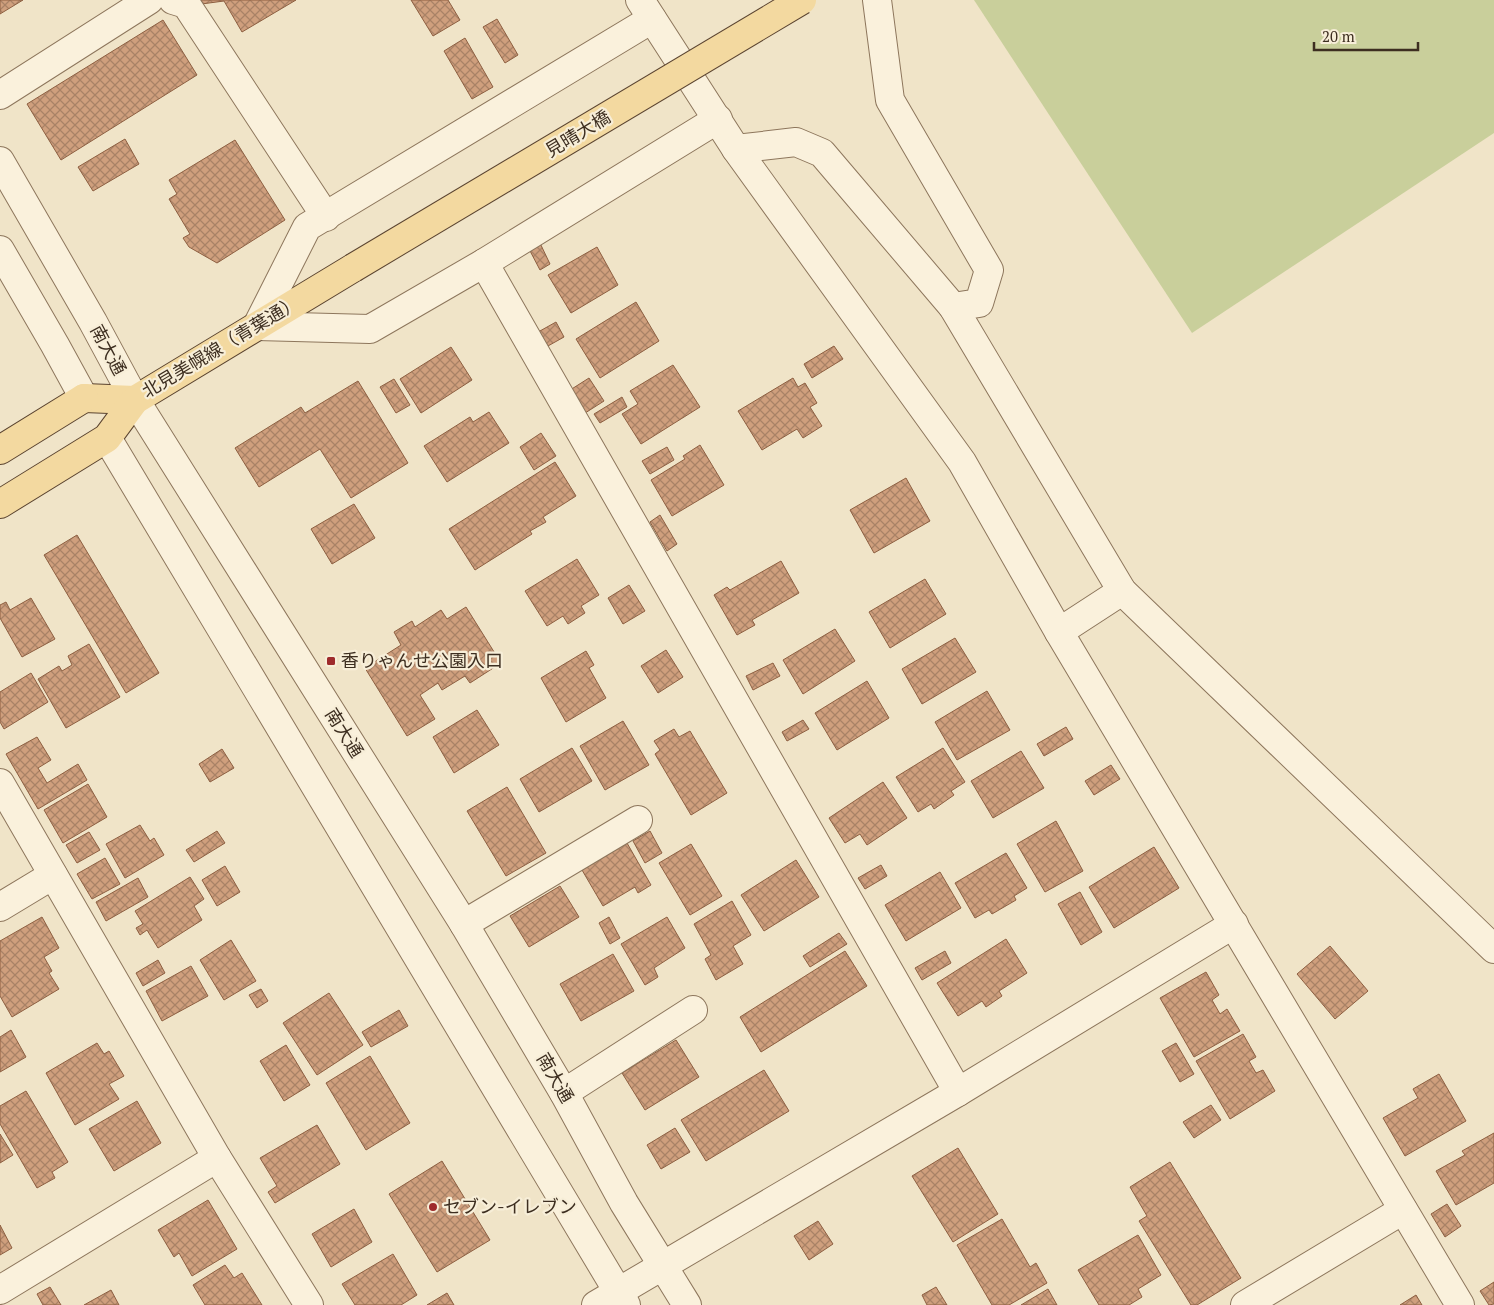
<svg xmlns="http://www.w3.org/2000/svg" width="1494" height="1305" font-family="'PT Serif','Noto Sans JP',serif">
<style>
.green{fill:#c9cf9b}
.building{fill:url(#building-cross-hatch);stroke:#8d5f41}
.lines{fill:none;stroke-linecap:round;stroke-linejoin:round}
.minor-casing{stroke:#8d765c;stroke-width:30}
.major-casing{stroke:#5b4430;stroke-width:30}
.minor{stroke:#faf1dc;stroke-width:28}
.major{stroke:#f3d9a0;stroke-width:28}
.major-bridge-casing{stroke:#5b4430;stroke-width:30;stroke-linecap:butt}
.major-bridge{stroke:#f3d9a0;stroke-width:28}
.poi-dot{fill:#9e2a2b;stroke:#f7eed8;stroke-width:2}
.labels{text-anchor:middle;stroke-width:4.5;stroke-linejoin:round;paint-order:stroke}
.street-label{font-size:18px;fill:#3d2e20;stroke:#f7eed8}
.poi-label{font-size:18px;fill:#3d2e20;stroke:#f7eed8;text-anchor:start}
</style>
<defs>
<pattern id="building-cross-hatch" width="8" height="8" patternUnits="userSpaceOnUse" patternTransform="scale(1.25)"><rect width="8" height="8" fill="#cf9f7d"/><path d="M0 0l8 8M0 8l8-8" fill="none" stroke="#a98266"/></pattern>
</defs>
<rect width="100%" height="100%" fill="#f0e4c8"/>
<!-- green -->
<polygon class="green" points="974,0 1494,0 1494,133 1192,333"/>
<!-- building -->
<g class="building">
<polygon points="0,0 23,0 0,14"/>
<polygon points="198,0 296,0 242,32 224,1 194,5"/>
<polygon points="411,0 448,0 460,20 433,36"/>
<polygon points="497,19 518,55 505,63 483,27"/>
<polygon points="163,20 197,75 61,160 27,104"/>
<polygon points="465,38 493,87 472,99 444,51"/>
<polygon points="125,139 139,164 93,191 78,167"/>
<polygon points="235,140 285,220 217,263 189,247 183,238 190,234 169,199 177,194 169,180"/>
<polygon points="539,241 550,264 540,270 528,247"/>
<polygon points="597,247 618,285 571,313 548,275"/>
<polygon points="636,302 659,341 600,378 576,339"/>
<polygon points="556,322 564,337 539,351 531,336"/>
<polygon points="834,346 843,359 812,378 804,364"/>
<polygon points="451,347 472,380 421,413 400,379"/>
<polygon points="673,365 700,407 641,444 622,414 638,404 630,391"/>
<polygon points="589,378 604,401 582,415 567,392"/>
<polygon points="793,378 798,387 805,383 817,403 810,407 822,426 803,438 797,429 762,450 738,411"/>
<polygon points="394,379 410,405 396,413 380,387"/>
<polygon points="358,381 408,463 351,498 320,449 259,487 235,448 301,407 305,413"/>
<polygon points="622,397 627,407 600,423 594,414"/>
<polygon points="489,412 509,443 447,482 424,446 470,417 473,422"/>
<polygon points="541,433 556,456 534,470 520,447"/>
<polygon points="700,445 724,485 672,516 651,480 685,459 683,456"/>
<polygon points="667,447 674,460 650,474 642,461"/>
<polygon points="555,462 576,496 543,517 546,522 530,531 532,534 475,570 449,529"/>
<polygon points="906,478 930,521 874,553 850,510"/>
<polygon points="354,504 375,538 332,564 311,529"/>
<polygon points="660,515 677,544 667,551 650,522"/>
<polygon points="77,535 159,673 126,693 44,555"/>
<polygon points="577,559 599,595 581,606 585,613 568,624 563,616 547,626 525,591"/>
<polygon points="781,561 799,593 752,620 755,625 737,635 714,595 727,587 730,590"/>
<polygon points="925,579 946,614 890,648 869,612"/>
<polygon points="629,585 645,611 623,624 608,598"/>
<polygon points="31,598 55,639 22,657 0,618 0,605 6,602 10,610"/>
<polygon points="466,607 501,663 470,683 465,676 442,690 438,683 420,695 435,719 407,736 365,668 401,645 394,632 412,621 415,627 441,610 447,619"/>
<polygon points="835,629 855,661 803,694 783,660"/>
<polygon points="955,638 976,672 922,704 902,669"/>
<polygon points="89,644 120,697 66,728 38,679 59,666 62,671 72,665 68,656"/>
<polygon points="666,650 683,677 658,693 641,666"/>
<polygon points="586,651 594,665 589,668 606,698 566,722 541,678"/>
<polygon points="773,663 780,676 753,690 746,676"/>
<polygon points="31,673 48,702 4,729 0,722 0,692"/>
<polygon points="867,681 889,718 837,750 815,713"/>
<polygon points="987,691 1010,730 957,760 935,722"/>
<polygon points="477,710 499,745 454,773 433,737"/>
<polygon points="803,720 809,729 787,741 782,732"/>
<polygon points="623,721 649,765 605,790 580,746"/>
<polygon points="1066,727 1073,739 1044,756 1037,744"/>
<polygon points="674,729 679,737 690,731 727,793 691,815 655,754 660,750 654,741"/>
<polygon points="37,737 51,760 38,768 47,783 78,764 87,780 38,809 6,754"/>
<polygon points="572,748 592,781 539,812 520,779"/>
<polygon points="943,748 965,782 951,791 954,795 934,809 931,804 918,812 896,777"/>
<polygon points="222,749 234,768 210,782 199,764"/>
<polygon points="1021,751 1044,788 993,818 971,781"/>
<polygon points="1111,765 1120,779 1094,795 1085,781"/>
<polygon points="883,782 907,818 867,845 860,834 845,843 829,818"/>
<polygon points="88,784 107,817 63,843 44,810"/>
<polygon points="507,787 546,853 506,876 467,811"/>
<polygon points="1056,821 1083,871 1045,892 1017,844"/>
<polygon points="140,825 150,841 154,838 164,855 125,878 106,844"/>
<polygon points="217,831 225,843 194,862 186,850"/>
<polygon points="650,831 662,853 645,863 633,841"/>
<polygon points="89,832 100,850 77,863 66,845"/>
<polygon points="627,843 651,885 638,893 635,887 603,906 582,870"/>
<polygon points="691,844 722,896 690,915 659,863"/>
<polygon points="1154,847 1179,888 1114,928 1089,887"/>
<polygon points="1006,853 1027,888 1014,896 1016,900 992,914 989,910 975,918 955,883"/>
<polygon points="105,858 120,884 92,899 77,874"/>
<polygon points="796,860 819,897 764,931 741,895"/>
<polygon points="881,865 887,876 865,889 858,878"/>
<polygon points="225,866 240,892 217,906 202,880"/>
<polygon points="940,872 961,908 906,941 885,905"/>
<polygon points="190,877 204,899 194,906 202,920 158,948 147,930 140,935 136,928 143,924 135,911"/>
<polygon points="138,878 148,897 106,921 96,902"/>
<polygon points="560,886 579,917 529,947 510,916"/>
<polygon points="1080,892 1102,932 1081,945 1058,904"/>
<polygon points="732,901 751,935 733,946 743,964 716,980 705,959 711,955 694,924"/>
<polygon points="42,917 59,948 44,957 52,971 49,973 59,989 12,1017 0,996 0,941"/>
<polygon points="609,917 620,938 610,944 599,923"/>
<polygon points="667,917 685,948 654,968 658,977 645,985 621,944"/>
<polygon points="839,933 847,944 810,967 803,956"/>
<polygon points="1006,939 1027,973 999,991 1002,996 986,1007 982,1001 958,1016 937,983"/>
<polygon points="231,940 256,981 224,1000 200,960"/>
<polygon points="1330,946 1368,991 1335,1019 1297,974"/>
<polygon points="845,951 867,986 761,1052 740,1017"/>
<polygon points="945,951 951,963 922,980 915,968"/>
<polygon points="613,954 634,991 581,1021 560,984"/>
<polygon points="158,960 165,973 143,986 136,973"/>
<polygon points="191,966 208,996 162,1021 146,991"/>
<polygon points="1206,972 1219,995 1212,1000 1220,1014 1227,1009 1240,1031 1194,1057 1160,998"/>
<polygon points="261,989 268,1001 257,1008 249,995"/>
<polygon points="329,993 363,1045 317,1075 283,1023"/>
<polygon points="399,1010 408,1026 371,1047 362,1032"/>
<polygon points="11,1030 26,1057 0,1072 0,1037"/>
<polygon points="1243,1034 1256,1057 1249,1061 1256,1073 1263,1070 1275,1091 1230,1119 1196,1061"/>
<polygon points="676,1040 699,1077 645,1110 622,1073"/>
<polygon points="97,1043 104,1054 109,1051 124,1076 109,1084 119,1099 75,1125 46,1073"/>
<polygon points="1176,1043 1194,1074 1180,1082 1162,1051"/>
<polygon points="286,1045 310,1085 284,1101 260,1061"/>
<polygon points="370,1056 410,1123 366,1150 326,1083"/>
<polygon points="764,1070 789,1111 706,1161 681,1120"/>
<polygon points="1439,1074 1466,1121 1405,1156 1383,1118 1418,1098 1413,1089"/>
<polygon points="26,1091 68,1162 52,1172 55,1178 37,1188 0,1124 0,1106"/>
<polygon points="137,1101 161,1143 114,1171 89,1129"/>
<polygon points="1211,1105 1221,1120 1194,1138 1183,1122"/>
<polygon points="317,1125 340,1164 275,1203 268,1192 277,1186 260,1158"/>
<polygon points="675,1128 690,1152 661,1169 647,1145"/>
<polygon points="1494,1133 1494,1183 1456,1205 1436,1171 1465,1155 1462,1151"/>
<polygon points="0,1134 13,1155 0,1163"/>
<polygon points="958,1148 998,1214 953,1242 912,1176"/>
<polygon points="442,1161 490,1240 437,1272 389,1194"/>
<polygon points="1170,1162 1241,1278 1197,1305 1191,1305 1139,1221 1147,1216 1130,1187"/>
<polygon points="208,1200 237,1249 192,1276 179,1253 174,1257 158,1230"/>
<polygon points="1447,1204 1461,1226 1445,1237 1431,1214"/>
<polygon points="354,1209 372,1242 331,1267 312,1234"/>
<polygon points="1002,1219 1030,1267 1036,1263 1047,1283 1009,1305 992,1305 957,1245"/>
<polygon points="818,1221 833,1244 809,1260 794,1236"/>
<polygon points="0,1225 12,1248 0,1255"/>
<polygon points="1138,1235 1161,1275 1138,1289 1142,1297 1129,1305 1099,1305 1078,1270"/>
<polygon points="393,1254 417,1295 401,1305 355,1305 342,1284"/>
<polygon points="225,1265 234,1278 242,1273 262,1305 205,1305 193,1285"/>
<polygon points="1494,1282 1494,1304 1489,1305 1480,1291"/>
<polygon points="50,1287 61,1305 43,1305 37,1294"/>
<polygon points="936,1287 947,1305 927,1305 922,1295"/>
<polygon points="1048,1289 1057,1305 1021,1305"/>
<polygon points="111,1290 119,1305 84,1305"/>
<polygon points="447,1293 454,1305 427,1305"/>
<polygon points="1416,1295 1422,1305 1400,1305"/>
</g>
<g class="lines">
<!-- minor casing -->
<g class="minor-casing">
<g id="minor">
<polyline points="173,0 186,4 326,217"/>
<polyline points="640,0 736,149 962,462 1059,632 1460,1305"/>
<polyline points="877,0 890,100 989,270 979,303 953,307"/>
<polyline points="652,19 307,227 257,326 370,329 484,263 718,119"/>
<polyline points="0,95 149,0"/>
<polyline points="736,149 796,142 822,153 953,307 1122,591 1494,949"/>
<polyline points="0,161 93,322 135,400 464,924 564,1093 624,1203 687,1305"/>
<polyline points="0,250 55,345 84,398"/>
<polyline points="484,263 958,1092"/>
<polyline points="107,438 626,1305"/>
<polyline points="1059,632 1122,591"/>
<polyline points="0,783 217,1158 309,1305"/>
<polyline points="0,907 53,875"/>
<polyline points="464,924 638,820"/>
<polyline points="564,1093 693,1010"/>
<polyline points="0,1290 217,1158"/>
<polyline points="596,1305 958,1092 1234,924"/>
<polyline points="1245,1305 1403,1210"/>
</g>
</g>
<!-- major casing -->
<g class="major-casing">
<g id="major">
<polyline points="84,398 135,400"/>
<polyline points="0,450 84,398"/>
<polyline points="0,504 107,438 135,400 353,268"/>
</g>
</g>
<!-- minor -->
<use href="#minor" class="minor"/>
<!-- major -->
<use href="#major" class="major"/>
<!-- major-bridge casing -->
<g class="major-bridge-casing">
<polyline id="major-bridge" points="353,268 802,0"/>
</g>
<!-- major-bridge -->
<use href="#major-bridge" class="major-bridge"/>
</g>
<!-- markers -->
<g class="poi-dot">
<rect x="326" y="656" width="10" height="10" rx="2.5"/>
<circle cx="433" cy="1207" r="5"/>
</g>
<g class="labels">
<!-- street labels -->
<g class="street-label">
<text transform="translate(578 134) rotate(-31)" y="6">見晴大橋</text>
<text transform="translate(221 347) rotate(-31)" y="6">北見美幌線（青葉通）</text>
<text transform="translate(108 350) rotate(62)" y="6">南大通</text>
<text transform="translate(344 733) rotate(58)" y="6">南大通</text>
<text transform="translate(555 1078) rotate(60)" y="6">南大通</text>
</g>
<!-- poi labels -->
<g class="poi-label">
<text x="341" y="667">香りゃんせ公園入口</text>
<text x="443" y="1213">セブン-イレブン</text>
</g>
</g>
<!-- scale -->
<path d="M1314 42v8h104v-8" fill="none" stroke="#3d2e20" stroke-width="2.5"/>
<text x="1322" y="42" font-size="15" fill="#3d2e20" stroke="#f7eed8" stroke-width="4" paint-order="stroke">20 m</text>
</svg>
